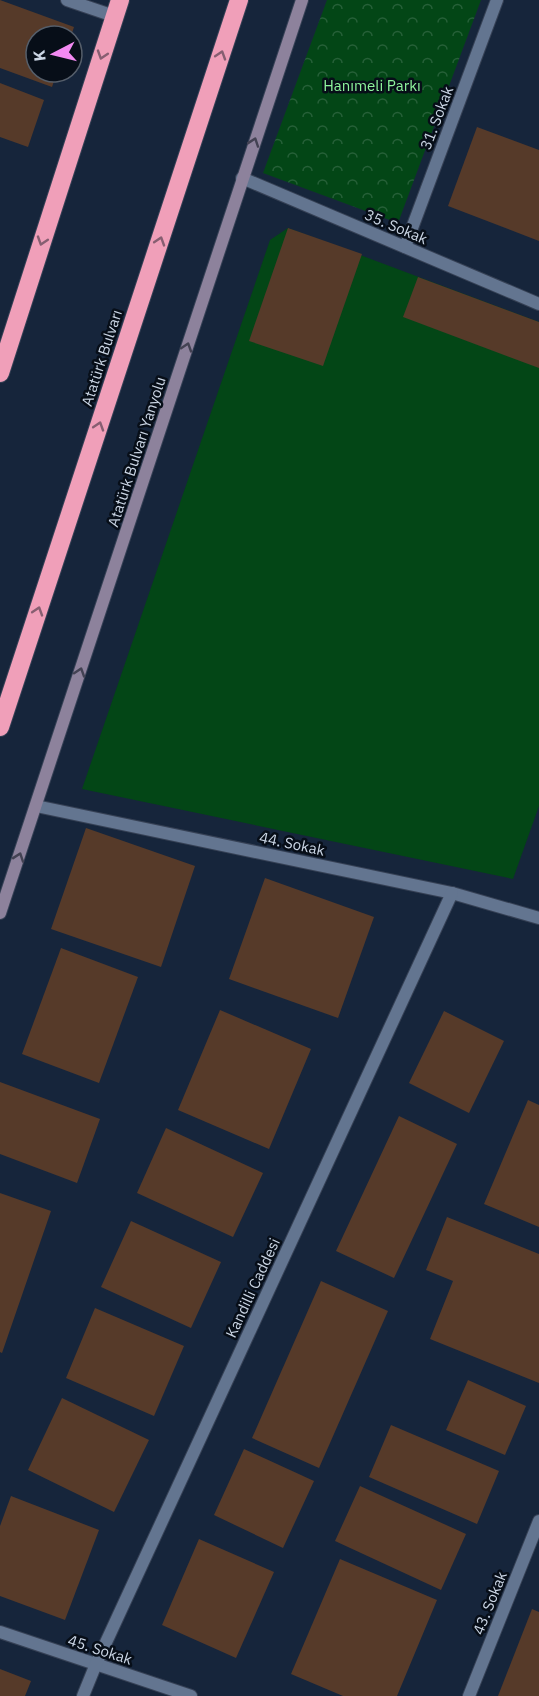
<svg xmlns="http://www.w3.org/2000/svg" width="539" height="1696" font-family="'IBM Plex Sans',sans-serif">
<style>
.grass{fill:#034616}
.forest{fill:url(#forest-crowns)}
.building{fill:#563a29}
.lines{fill:none;stroke-linecap:round;stroke-linejoin:round}
.street-casing{stroke:#364155;stroke-width:14}
.secondary-casing{stroke:#364155;stroke-width:14}
.highway-casing{stroke:#364155;stroke-width:20}
.street{stroke:#637590;stroke-width:12}
.secondary{stroke:#8d829c;stroke-width:12}
.highway{stroke:#f09fb9;stroke-width:18}
.oneway{stroke:#875e71}
.oneway2{stroke:#434253}
.labels{text-anchor:middle;stroke-width:5;stroke-linejoin:round;paint-order:stroke}
.park-label{font-size:15px;fill:#8ff59d;stroke:#070e18}
.street-label{font-size:15px;fill:#cbd6e5;stroke:#070e18}
</style>
<defs>
<pattern id="forest-crowns" width="20" height="18" patternUnits="userSpaceOnUse" patternTransform="scale(1.5)"><rect width="20" height="18" fill="#034616"/><path d="M2 6a3 3 0 1 1 6 0M12 15a3 3 0 1 1 6 0" fill="none" stroke="#266038"/></pattern>
</defs>
<rect width="100%" height="100%" fill="#16253b"/>
<!-- grass -->
<polygon class="grass" points="288,228 539,322 539,806 513,879 82,789 270,240"/>
<!-- forest -->
<polygon class="forest" points="327,0 481,0 398,223 263,173"/>
<!-- building -->
<g class="building">
<polygon points="0,0 74,27 71,36 36,36 36,72 57,72 52,87 0,68"/>
<polygon points="0,83 44,100 28,147 0,137"/>
<polygon points="477,127 539,150 539,241 448,206"/>
<polygon points="288,228 362,254 323,366 249,341"/>
<polygon points="418,277 539,322 539,368 403,317"/>
<polygon points="86,828 195,866 161,967 51,929"/>
<polygon points="265,878 374,917 338,1018 229,979"/>
<polygon points="61,948 138,977 99,1083 22,1054"/>
<polygon points="220,1010 311,1049 269,1149 178,1110"/>
<polygon points="444,1011 504,1041 469,1113 409,1083"/>
<polygon points="0,1082 100,1119 77,1183 0,1154"/>
<polygon points="528,1100 539,1105 539,1227 484,1204"/>
<polygon points="399,1116 457,1144 394,1278 336,1251"/>
<polygon points="166,1128 263,1173 233,1237 137,1193"/>
<polygon points="0,1193 51,1211 2,1353 0,1352"/>
<polygon points="447,1217 539,1254 539,1383 430,1339 453,1281 426,1270"/>
<polygon points="131,1221 221,1262 191,1328 101,1287"/>
<polygon points="321,1281 388,1311 319,1468 252,1438"/>
<polygon points="95,1308 184,1346 154,1416 66,1378"/>
<polygon points="468,1380 526,1406 505,1455 446,1430"/>
<polygon points="62,1398 149,1440 114,1512 28,1470"/>
<polygon points="391,1425 499,1471 477,1524 369,1477"/>
<polygon points="244,1449 314,1481 283,1548 214,1515"/>
<polygon points="360,1486 466,1534 441,1590 335,1541"/>
<polygon points="11,1496 99,1530 65,1620 0,1596 0,1526"/>
<polygon points="199,1539 274,1572 236,1658 162,1625"/>
<polygon points="340,1559 437,1600 397,1696 343,1696 291,1674"/>
<polygon points="532,1609 539,1612 539,1696 498,1696"/>
<polygon points="0,1669 31,1681 25,1696 0,1696"/>
</g>
<g class="lines">
<!-- street casing -->
<g class="street-casing">
<g id="street">
<polyline points="67,0 114,16"/>
<polyline points="242,178 539,304"/>
<polyline points="405,247 497,0"/>
<polyline points="36,806 452,893 539,918"/>
<polyline points="0,1632 191,1696"/>
<polyline points="83,1696 96,1664 452,893"/>
<polyline points="469,1696 539,1521"/>
</g>
</g>
<!-- secondary casing -->
<g class="secondary-casing">
<polyline id="secondary" points="0,913 302,0"/>
</g>
<!-- highway casing -->
<g class="highway-casing">
<g id="highway">
<polyline points="0,373 120,0"/>
<polyline points="0,727 239,0"/>
</g>
</g>
<!-- street -->
<use href="#street" class="street"/>
<!-- secondary -->
<use href="#secondary" class="secondary"/>
<!-- highway -->
<use href="#highway" class="highway"/>
</g>
<!-- one-way arrows -->
<defs><path id="oneway-chevron" d="M-2-3.5L2.5 0L-2 3.5" fill="none" stroke-width="1.6" stroke-linecap="round" stroke-linejoin="round" transform="scale(1.5)"/></defs>
<g class="oneway">
<use href="#oneway-chevron" transform="translate(102 55) rotate(108)"/>
<use href="#oneway-chevron" transform="translate(221 55) rotate(-72)"/>
<use href="#oneway-chevron" transform="translate(42 241) rotate(108)"/>
<use href="#oneway-chevron" transform="translate(160 241) rotate(-72)"/>
<use href="#oneway-chevron" transform="translate(99 426) rotate(-72)"/>
<use href="#oneway-chevron" transform="translate(38 611) rotate(-72)"/>
</g>
<g class="oneway2">
<use href="#oneway-chevron" transform="translate(254 142) rotate(-71)"/>
<use href="#oneway-chevron" transform="translate(187 347) rotate(-72)"/>
<use href="#oneway-chevron" transform="translate(80 672) rotate(-72)"/>
<use href="#oneway-chevron" transform="translate(19 857) rotate(-71)"/>
</g>
<g class="labels">
<!-- park labels -->
<g class="park-label">
<text x="372" y="91">Hanımeli Parkı</text>
</g>
<!-- street labels -->
<g class="street-label">
<text transform="translate(437 118) rotate(-69)" y="5">31. Sokak</text>
<text transform="translate(396 227) rotate(23)" y="5">35. Sokak</text>
<text transform="translate(102 358) rotate(-72)" y="5">Atatürk Bulvarı</text>
<text transform="translate(137 452) rotate(-72)" y="5">Atatürk Bulvarı Yanyolu</text>
<text transform="translate(292 844) rotate(12)" y="5">44. Sokak</text>
<text transform="translate(253 1288) rotate(-65)" y="5">Kandilli Caddesi</text>
<text transform="translate(490 1603) rotate(-68)" y="5">43. Sokak</text>
<text transform="translate(100 1650) rotate(18)" y="5">45. Sokak</text>
</g>
</g>
<!-- north arrow -->
<g transform="translate(54 54) rotate(263)"><circle r="28" fill="#070e18" stroke="#555e6a" stroke-width="1.5"/>
<path d="M0-4.5L10 22L0 15L-10 22Z" fill="#f38af2"/>
<text y="-9" font-size="16" font-weight="bold" text-anchor="middle" fill="#cbd6e5">K</text>
</g>
</svg>
